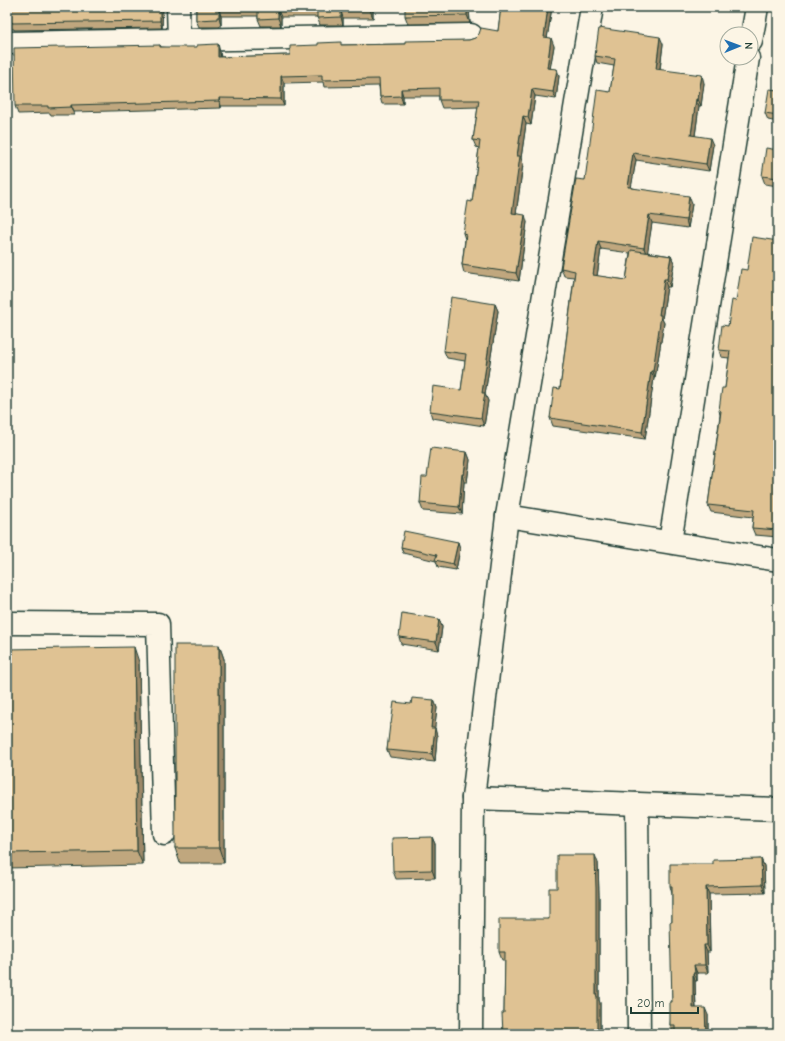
<svg xmlns="http://www.w3.org/2000/svg" width="785" height="1041" font-family="'Comic Neue',sans-serif">
<style>
.lines{fill:none;stroke-linecap:round;stroke-linejoin:round}
.minor-casing{stroke:#1f3d34;stroke-width:25}
.minor{stroke:#fcf5e5;stroke-width:22}
.wall{fill:#c0a77e;stroke:#1f3d34;fill-rule:evenodd}
.shaded-wall{fill:#9c8867;stroke:#1f3d34}
.building{fill:#dfc293;stroke:#1f3d34}
</style>
<rect width="100%" height="100%" fill="#fcf5e5"/>
<filter id="ink" filterUnits="userSpaceOnUse"><feTurbulence type="fractalNoise" baseFrequency=".025" numOctaves="2"/><feDisplacementMap in="SourceGraphic" scale="8" xChannelSelector="R" yChannelSelector="G"/><feConvolveMatrix kernelMatrix="1 2 1 2 8 2 1 2 1" color-interpolation-filters="sRGB"/></filter>
<g filter="url(#ink)">
<g class="lines">
<!-- minor casing -->
<g class="minor-casing">
<g id="minor">
<polyline points="178,7 179,40"/>
<polyline points="751,41 757,7"/>
<polyline points="7,43 471,35"/>
<polyline points="507,516 778,560"/>
<polyline points="670,542 748,58"/>
<polyline points="7,623 158,624 164,834"/>
<polyline points="473,798 778,809"/>
<polyline points="637,804 639,1034"/>
<polyline points="471,1034 473,798 507,516 592,7"/>
</g>
</g>
<!-- minor -->
<use href="#minor" class="minor"/>
</g>
<!-- wall -->
<g class="wall">
<polygon points="7,7 163,7 162,28 14,30 14,29 7,29"/>
<polygon points="196,7 373,7 373,18 343,18 343,25 320,25 317,17 281,17 281,26 261,26 258,19 258,16 221,16 221,25 220,25 220,27 199,27 196,20"/>
<polygon points="469,7 470,23 408,24 405,16"/>
<polygon points="501,7 552,7 547,38 554,46 550,68 559,76 556,99 535,96 531,125 526,124 521,158 523,164 516,214 527,222 519,281 464,273 462,265 465,239 463,233 472,202 479,148 476,147 473,140 478,107 442,108 439,100 439,96 403,96 403,104 382,104 380,97 379,86 324,87 323,82 284,83 284,106 221,106 221,108 74,112 74,115 51,115 50,113 18,114 15,106 160,45 161,47 220,52 221,57 290,55 342,45 405,44 469,40 498,31"/>
<path d="M663 44 660 70 704 83 701 106H699L695 136 713 145 709 171 636 160 631 187 633 188 692 204 688 228 652 223 647 252 671 256 674 263 670 287H667L662 319 664 323 655 378H654L645 439 553 426 550 418 560 389 574 277 564 276 561 268 585 180 610 92 614 66 597 63 595 56ZM601 249 630 253 626 280 597 276Z"/>
<polygon points="778,90 778,122 768,120 765,113"/>
<polygon points="778,150 778,186 765,184 762,176"/>
<polygon points="778,241 778,537 755,535 752,528 753,517 711,512 708,505 720,415 719,410 725,388 729,358 721,357 719,350 728,326 736,301"/>
<polygon points="495,304 498,311 485,394 488,401 484,426 432,418 430,411 461,390 465,361 447,358 444,351"/>
<polygon points="467,452 470,460 467,482 464,482 462,514 423,511 420,503 427,477"/>
<polygon points="458,542 460,549 456,570 438,567 436,561 403,553 401,547"/>
<polygon points="439,619 442,627 439,650 401,644 399,637"/>
<polygon points="219,645 224,659 224,863 180,863 175,848"/>
<polygon points="7,649 139,662 143,865 7,868"/>
<polygon points="434,700 437,708 434,728 437,736 435,762 390,757 387,750 391,724 411,704"/>
<polygon points="432,837 435,844 435,878 396,879 393,871"/>
<polygon points="761,859 764,866 765,893 709,894 710,952 707,952 708,973 697,973 697,981 695,981 696,1008 708,1015 708,1034 675,1034 675,1032 673,1032 670,1025 672,1002 672,894 670,886 713,864"/>
<polygon points="598,863 599,896 599,1000 600,1003 600,1034 503,1034 504,1013 505,960 502,960 499,952 549,919 557,888"/>
</g>
<!-- shaded-wall -->
<g class="shaded-wall">
<polygon points="160,7 163,7 162,28 160,21"/>
<polygon points="370,7 373,7 373,18 370,10"/>
<polygon points="467,7 469,7 470,23 467,15"/>
<polygon points="548,7 552,7 546,45 544,37"/>
<polygon points="219,9 221,16 221,25 219,17"/>
<polygon points="278,10 281,17 281,26 278,18"/>
<polygon points="341,11 343,18 343,25 341,17"/>
<polygon points="660,37 663,44 659,76 656,69"/>
<polygon points="551,38 554,46 549,75 547,68"/>
<polygon points="218,44 220,52 221,65 218,57"/>
<polygon points="557,69 559,76 556,99 553,92"/>
<polygon points="702,75 704,83 701,106 698,99"/>
<polygon points="281,76 284,83 284,106 281,99"/>
<polygon points="401,89 403,96 403,104 401,96"/>
<polygon points="532,89 535,96 531,125 528,117"/>
<polygon points="219,98 221,106 221,108 219,101"/>
<polygon points="696,99 699,106 694,143 691,135"/>
<polygon points="71,105 74,112 74,115 71,107"/>
<polygon points="523,116 526,124 521,158 523,164 515,221 512,213 517,156"/>
<polygon points="710,138 713,145 709,171 706,164"/>
<polygon points="633,153 636,160 630,194 628,187"/>
<polygon points="689,196 692,204 688,228 686,220"/>
<polygon points="525,215 527,222 519,281 516,273"/>
<polygon points="649,215 652,223 647,256 644,248"/>
<polygon points="598,241 601,249 596,283 593,275"/>
<polygon points="671,256 674,263 670,287 667,279"/>
<polygon points="664,279 667,287 662,319 664,323 655,378 653,371 659,315"/>
<polygon points="495,304 498,311 485,394 488,401 484,426 481,418 482,393"/>
<polygon points="651,371 654,378 645,439 642,432"/>
<polygon points="467,452 470,460 467,482 464,474"/>
<polygon points="462,474 464,482 462,514 459,507"/>
<polygon points="458,542 460,549 456,570 453,564"/>
<polygon points="439,619 442,627 439,650 436,642"/>
<polygon points="219,645 224,659 224,863 219,848"/>
<polygon points="134,647 139,662 143,865 137,851"/>
<polygon points="434,700 437,708 434,736 431,728"/>
<polygon points="435,728 437,736 435,762 432,754"/>
<polygon points="432,837 435,844 435,878 432,870"/>
<polygon points="595,855 598,863 599,896 599,1000 600,1003 600,1034 597,1034 596,996"/>
<polygon points="761,859 764,866 765,893 762,885"/>
<polygon points="706,887 709,894 710,952 707,945"/>
<polygon points="704,945 707,952 708,973 705,965"/>
<polygon points="694,965 697,973 697,981 695,973"/>
<polygon points="693,973 695,981 696,1016 693,1008"/>
<polygon points="705,1008 708,1015 708,1034 706,1034"/>
</g>
<!-- building -->
<g class="building">
<polygon points="7,7 160,7 160,21 12,23 12,22 7,22"/>
<polygon points="196,7 370,7 370,10 341,11 341,17 317,18 317,9 278,10 278,18 258,19 258,8 219,9 219,17 217,17 217,19 196,20"/>
<polygon points="405,7 467,7 467,15 405,16"/>
<polygon points="501,7 548,7 544,37 551,38 547,68 557,69 553,92 532,89 528,117 523,116 517,156 520,156 512,213 525,215 516,273 462,265 466,234 463,233 468,201 472,202 480,141 473,140 479,100 439,100 439,88 401,89 401,96 380,97 379,79 322,80 322,75 281,76 281,99 219,98 219,101 71,105 71,107 48,108 48,106 15,106 14,48 160,45 160,47 197,47 197,45 218,44 218,57 290,55 290,46 318,45 318,43 341,42 341,45 405,44 405,41 469,40 475,38 479,34 481,28 498,31"/>
<polygon points="599,28 660,37 656,69 702,75 698,99 696,99 691,135 710,138 706,164 633,153 628,187 632,187 632,188 689,196 686,220 649,215 644,248 598,241 593,275 626,280 631,250 671,256 667,279 664,279 659,315 661,315 653,371 651,371 642,432 550,418 554,388 560,389 575,271 561,268 576,179 585,180 597,90 610,92 615,59 595,56"/>
<polygon points="769,89 778,90 778,115 765,113"/>
<polygon points="766,148 778,150 778,178 762,176"/>
<polygon points="752,237 778,241 778,530 752,528 754,510 708,505 721,411 719,410 722,388 725,388 730,351 719,350 722,325 728,326 732,300 736,301 741,269 747,270"/>
<polygon points="451,297 495,304 482,393 485,393 481,418 430,411 433,386 461,390 466,354 444,351"/>
<polygon points="431,448 467,452 464,474 462,474 459,507 420,503 422,477 427,477"/>
<polygon points="404,531 458,542 453,564 435,560 437,555 401,547"/>
<polygon points="402,613 439,619 436,642 399,637"/>
<rect x="175" y="645" width="44" height="203"/>
<polygon points="134,647 137,851 7,853 7,649"/>
<polygon points="412,698 434,700 431,728 435,728 432,754 387,750 390,724 391,724 394,702 411,704"/>
<polygon points="432,837 432,870 393,871 392,838"/>
<polygon points="557,855 595,855 596,888 596,996 597,996 597,1034 503,1034 502,1013 504,1013 505,952 499,952 499,919 549,919 549,888 557,888"/>
<polygon points="761,859 762,885 706,887 707,945 704,945 705,965 694,965 695,973 693,973 693,1008 705,1008 706,1034 675,1034 675,1025 670,1025 670,1002 672,1002 670,922 672,922 672,886 670,886 670,864 713,864 713,860"/>
</g>
</g>
<!-- margin -->
<rect width="785" height="1041" fill="none" stroke="#fcf5e5" stroke-width="24"/>
<rect x="12" y="12" width="761" height="1017" fill="none" stroke="#1f3d34" stroke-width="1.5" filter="url(#ink)"/>
<!-- north arrow -->
<g transform="translate(739 46) rotate(89)"><circle r="19" fill="#fcf5e5" stroke="#a4ab9e"/>
<path d="M0-3L7 15L0 10L-7 15Z" fill="#1f6fb2"/>
<text y="-6" font-size="11" font-weight="bold" text-anchor="middle" fill="#1f3d34">N</text>
</g>
<!-- scale -->
<path d="M631 1007v6h67v-6" fill="none" stroke="#1f3d34" stroke-width="2"/>
<text x="637" y="1007" font-size="12" fill="#1f3d34" stroke="#fcf5e5" stroke-width="3" paint-order="stroke">20 m</text>
</svg>
